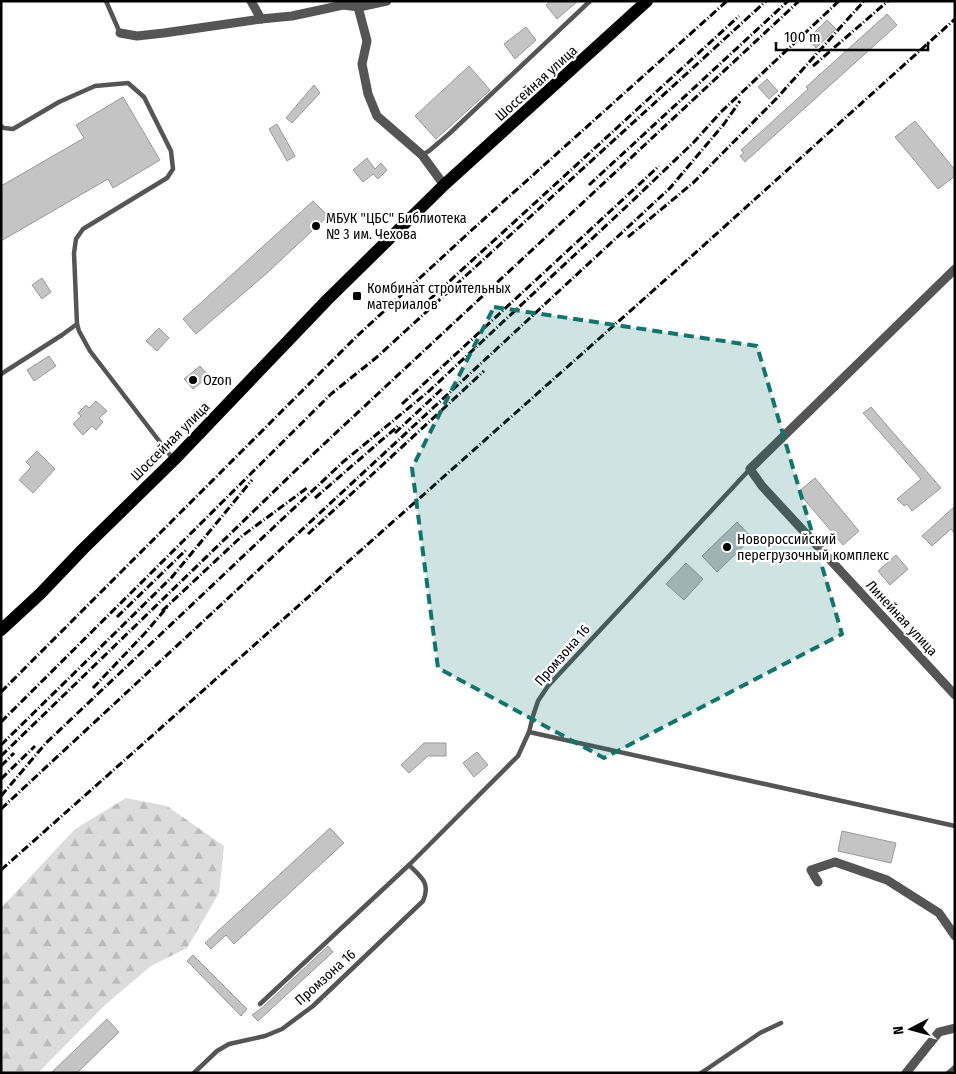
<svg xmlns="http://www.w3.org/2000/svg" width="956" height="1074" font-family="'Fira Sans Condensed',sans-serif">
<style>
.forest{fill:url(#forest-firs)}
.building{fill:#c4c4c4;stroke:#999}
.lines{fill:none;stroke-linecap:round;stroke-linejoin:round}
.service{stroke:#555;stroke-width:4.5}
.minor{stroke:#555;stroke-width:9}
.primary{stroke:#000;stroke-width:12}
.rail{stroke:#000;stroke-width:3;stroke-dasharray:8 2.5 1 2.5;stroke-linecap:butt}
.marked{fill:#0f766e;fill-opacity:0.2;stroke:#0f766e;stroke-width:4;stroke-dasharray:10 6;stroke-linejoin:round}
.poi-dot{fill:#000;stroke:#fff;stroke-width:2}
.labels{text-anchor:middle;stroke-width:4.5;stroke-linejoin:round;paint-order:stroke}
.street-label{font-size:14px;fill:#000;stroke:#fff}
.poi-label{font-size:14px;fill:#000;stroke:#fff;text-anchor:start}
</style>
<defs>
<pattern id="forest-firs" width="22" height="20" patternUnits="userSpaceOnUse" patternTransform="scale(1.25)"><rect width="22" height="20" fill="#dcdcdc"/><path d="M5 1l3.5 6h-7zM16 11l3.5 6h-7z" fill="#bbb"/></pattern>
</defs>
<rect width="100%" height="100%" fill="#fff"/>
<!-- forest -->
<polygon class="forest" points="126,798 167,806 224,846 219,893 187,948 151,966 105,1005 38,1073 1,1073 1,908 75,829"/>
<!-- building -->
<g class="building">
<polygon points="551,1 578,1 557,19 546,5"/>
<polygon points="887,14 897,25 745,162 740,156 744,153 741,150 808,89 806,87"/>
<polygon points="827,20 836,29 816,48 808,39"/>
<polygon points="526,27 536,40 515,59 504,44"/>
<polygon points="469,66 490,90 436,139 415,116"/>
<polygon points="767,79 778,91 769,99 758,87"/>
<polygon points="314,85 320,93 292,123 286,118"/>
<polygon points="123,97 160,160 113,188 108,179 1,241 1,186 84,138 76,125"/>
<polygon points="915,121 955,170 955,176 938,189 895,137"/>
<polygon points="277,124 295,156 287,161 269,129"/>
<polygon points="367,158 375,169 381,163 387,170 378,179 373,174 363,182 353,170"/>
<polygon points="313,201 328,216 266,274 196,334 183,319"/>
<polygon points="42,278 51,292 42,299 32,285"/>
<polygon points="159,328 169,338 157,351 146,341"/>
<polygon points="49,356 56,366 34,381 27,370"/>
<polygon points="200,366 209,376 193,389 184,379"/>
<polygon points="96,401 107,411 99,418 103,422 96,430 92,426 83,435 73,424 81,416 78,413 86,405 89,408"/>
<polygon points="871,407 941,488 912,511 907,504 904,506 897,499 921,479 863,413"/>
<polygon points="37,451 55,469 33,493 19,480 31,467 26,462"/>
<polygon points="815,478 859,531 843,545 798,492"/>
<polygon points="955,506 955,534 951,529 932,546 922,536"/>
<polygon points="737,522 752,538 717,572 702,556"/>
<polygon points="896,555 908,569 890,585 878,571"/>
<polygon points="686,563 703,579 684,600 666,584"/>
<polygon points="424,743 446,743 446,756 428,756 409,773 401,765"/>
<polygon points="477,752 488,765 474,777 463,763"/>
<polygon points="330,828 344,843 234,944 226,935 211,949 205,943"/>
<polygon points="842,831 896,843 891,863 838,851"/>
<polygon points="328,946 333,952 258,1021 252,1015 263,1007"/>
<polygon points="193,955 247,1009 241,1016 187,961"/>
<polygon points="107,1019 119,1032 77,1073 51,1073"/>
</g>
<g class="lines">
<!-- service -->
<g class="service">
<polyline points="106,1 120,33"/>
<polyline points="1,126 4,128 13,129 59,102 95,86 128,83 144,97 171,151 173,169 167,178 83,229 76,239 74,253 77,324 79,331 90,351 173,459"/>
<polyline points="422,155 429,151 450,133 590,1"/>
<polyline points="1,374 62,335 77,324"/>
<polyline points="529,732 955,826"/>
<polyline points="260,1004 409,865 518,756 529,732 533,716 538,701 548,686 750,469"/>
<path d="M194 1073 217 1051 229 1044 265 1036 282 1029 313 1006 423 901C431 883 421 877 409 865"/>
<polyline points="701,1073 760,1033 781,1023"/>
<polyline points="948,1073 955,1067"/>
</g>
<!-- minor -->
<g class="minor">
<polyline points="251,1 261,19"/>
<polyline points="357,3 367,41 362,64 368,94 377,116 422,155 444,185"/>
<polyline points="120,33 137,36 164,33 261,19 292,16 343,5 359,7 387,1"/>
<polyline points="955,269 750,469 762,486 955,695"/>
<polyline points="818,882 811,870 835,862 887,880 939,913 955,936"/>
<polyline points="906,1073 939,1032 955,1028"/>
</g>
<!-- primary -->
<polyline class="primary" points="1,630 40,594 83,549 174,460 327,300 444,185 647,1"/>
<!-- rail -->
<g class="rail">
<polyline points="813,66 888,1"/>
<polyline points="589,185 788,1"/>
<polyline points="628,237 694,182 777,98 864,1"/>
<polyline points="429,300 739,16"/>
<polyline points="402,404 659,166"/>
<polyline points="395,433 443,388"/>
<polyline points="315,498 398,426"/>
<polyline points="308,534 484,371"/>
<polyline points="162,611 242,536 307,488"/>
<polyline points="117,617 186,550"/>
<polyline points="93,688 146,632 168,606"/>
<polyline points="1,692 356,337 474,228 727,1"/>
<polyline points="1,722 331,394 377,357 766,1"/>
<polyline points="1,745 172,577 252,480"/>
<polyline points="1,756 294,472 799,1"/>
<polyline points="1,766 14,753"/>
<polyline points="1,779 35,746"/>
<polyline points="1,796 46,743 275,526 343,462 428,392 627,206 694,142 721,112 839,1"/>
<polyline points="1,809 670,188 724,124 740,101"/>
<polyline points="1,870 673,273 955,19"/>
</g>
</g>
<!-- marked area -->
<path class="marked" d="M494 307 757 346 842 634 604 758 438 668 412 468Z"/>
<!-- markers -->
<g class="poi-dot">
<circle cx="316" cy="226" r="5"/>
<rect x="352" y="291" width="10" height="10" rx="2.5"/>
<circle cx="193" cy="380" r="5"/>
<circle cx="727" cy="547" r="5"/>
</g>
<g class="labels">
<!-- street labels -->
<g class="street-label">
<text transform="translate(536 83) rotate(-42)" y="5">Шоссейная улица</text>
<text transform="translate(170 441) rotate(-45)" y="5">Шоссейная улица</text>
<text transform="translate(902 618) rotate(47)" y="5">Линейная улица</text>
<text transform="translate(562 655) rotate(-49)" y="5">Промзона 16</text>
<text transform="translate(325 977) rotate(-42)" y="5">Промзона 16</text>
</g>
<!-- poi labels -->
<g class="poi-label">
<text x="326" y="223">МБУК "ЦБС" Библиотека<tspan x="326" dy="16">№ 3 им. Чехова</tspan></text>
<text x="367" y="293">Комбинат строительных<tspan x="367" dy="16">материалов</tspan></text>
<text x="203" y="385">Ozon</text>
<text x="737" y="544">Новороссийский<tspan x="737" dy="16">перегрузочный комплекс</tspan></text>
</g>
</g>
<!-- border -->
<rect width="956" height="1074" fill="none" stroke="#000000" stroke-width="5"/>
<!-- north arrow -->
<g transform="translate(911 1029) rotate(264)" stroke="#ffffff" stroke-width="4" paint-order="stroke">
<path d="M0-4L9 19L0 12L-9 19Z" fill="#000000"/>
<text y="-8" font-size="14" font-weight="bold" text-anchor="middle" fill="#000000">N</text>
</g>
<!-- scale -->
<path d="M776 42v8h152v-8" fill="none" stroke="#000000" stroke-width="2.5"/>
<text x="784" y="42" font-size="15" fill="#000000" stroke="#ffffff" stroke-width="4" paint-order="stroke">100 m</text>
</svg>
